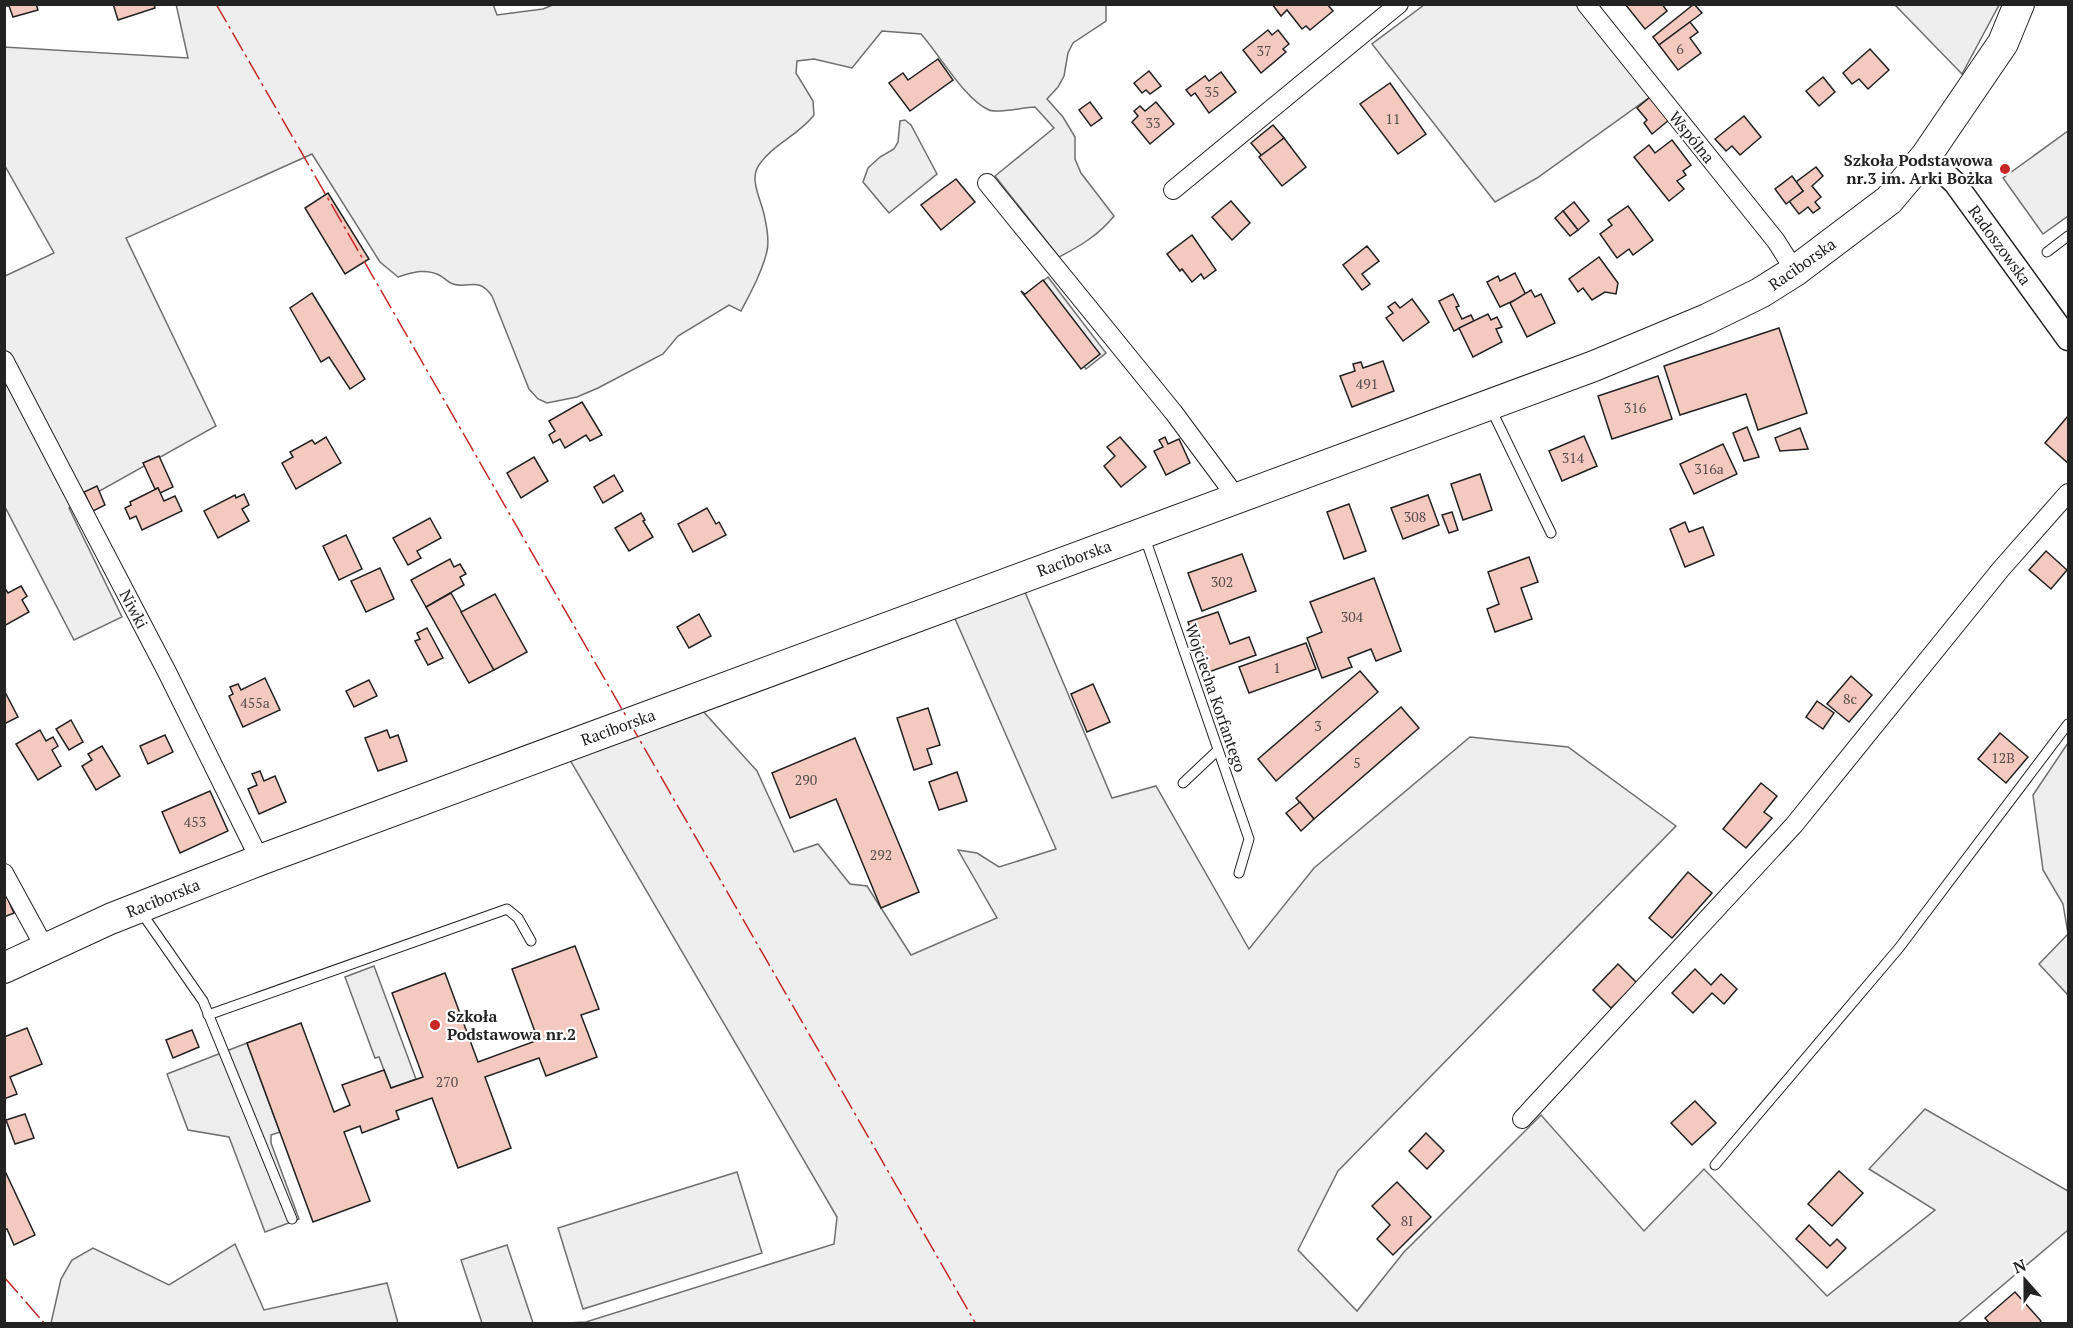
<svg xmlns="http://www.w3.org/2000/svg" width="2073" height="1328" font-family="'PT Serif',serif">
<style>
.green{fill:#eee;stroke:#6f6f6f;stroke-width:1.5}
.parking{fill:#ededed;stroke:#6f6f6f;stroke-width:1.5}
.building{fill:#f3c9c0;stroke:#222;stroke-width:1.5}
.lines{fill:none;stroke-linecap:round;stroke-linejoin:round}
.service-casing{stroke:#222;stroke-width:11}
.minor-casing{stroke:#222;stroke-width:20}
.tertiary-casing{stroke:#222;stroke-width:25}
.primary-casing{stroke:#222;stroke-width:32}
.service{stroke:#fff;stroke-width:9}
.minor{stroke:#fff;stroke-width:18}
.tertiary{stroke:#fff;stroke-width:22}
.primary{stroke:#fff;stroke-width:30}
.power{stroke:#c62828;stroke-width:1.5;stroke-dasharray:21 4.5 3 4.5;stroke-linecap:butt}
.poi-dot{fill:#c62828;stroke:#fff;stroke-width:2}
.labels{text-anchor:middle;stroke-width:4.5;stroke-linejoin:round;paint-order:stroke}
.number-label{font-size:14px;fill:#564c4a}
.street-label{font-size:16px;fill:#222;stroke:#fff}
.poi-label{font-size:16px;font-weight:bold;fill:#222;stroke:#fff;text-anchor:end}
</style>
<rect width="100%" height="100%" fill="#fff"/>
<!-- green -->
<g class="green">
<path d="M176 4H493L497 15 543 9 555 4 1106 5V21L1073 43 1068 53 1064 76 1058 87 1047 99 1063 117 1075 137V159L1081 173 1114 216C1099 235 1080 246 1059 257L995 176 1054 128 1035 107C1024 107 997 114 989 110 966 101 939 54 921 34L882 31 852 68 814 59 797 61 796 73 813 101 814 115C799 135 773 144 759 165 748 180 763 203 765 219 767 228 769 242 767 251 762 272 751 292 741 311L729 305 678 336 663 354 598 388 577 397 547 403 538 399 529 389 492 296C478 276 469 289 453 284 449 283 444 278 441 276 426 268 414 272 398 277L380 262 312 154 126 238 216 426 69 508 122 617 74 640 5 507V276L54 253 5 166 4 47 188 58Z"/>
<polygon points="1424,5 1578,5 1650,97 1537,178 1495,202 1372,44"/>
<polygon points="1895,5 1999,5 1962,74"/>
<polygon points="905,120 911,125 937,174 889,213 863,182 868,168 880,157 894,149 898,142 900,121"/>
<polygon points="2068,131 2068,216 2043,234 2003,178"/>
<polygon points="1048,277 1106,353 1086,369 1028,293"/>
<polygon points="1019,578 1112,798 1156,786 1249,949 1314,868 1470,737 1568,747 1676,826 1338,1171 1298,1250 1357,1311 1404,1252 1541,1115 1644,1231 1704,1169 1827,1296 1935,1210 1869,1169 1925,1109 2068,1191 2068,1230 1958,1323 566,1323 586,1322 834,1244 837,1217 563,748 692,699 757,771 794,852 818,844 850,884 867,886 911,955 997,918 958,850 977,853 999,867 1056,849 949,605"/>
<polygon points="2068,743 2068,995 2039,964 2068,934 2063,904 2043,870 2033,795"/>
<polygon points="737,1172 762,1253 583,1309 558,1228"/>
<polygon points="235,1244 264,1310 387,1283 398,1323 51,1323 61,1279 72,1260 93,1248 169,1285"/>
<polygon points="507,1245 533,1323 482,1323 461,1260"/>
</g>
<!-- parking -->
<g class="parking">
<polygon points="374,966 416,1079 391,1088 379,1057 375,1058 345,977"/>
<polygon points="247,1043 280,1132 271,1135 271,1143 299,1219 265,1232 229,1137 188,1130 167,1074"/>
</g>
<!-- building -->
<g class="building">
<polygon points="6,4 36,4 38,10 13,17 9,6 6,6"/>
<polygon points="113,4 154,4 155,8 118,20"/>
<polygon points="1272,4 1327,4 1333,11 1310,30 1306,26 1302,29 1287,10 1281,16"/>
<polygon points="1625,4 1662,4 1667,11 1645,29"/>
<polygon points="1694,4 1702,13 1659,45 1653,37"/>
<polygon points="1690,22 1698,32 1690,38 1701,53 1678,70 1659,45"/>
<polygon points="1268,30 1272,35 1278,30 1289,44 1283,49 1286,52 1261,73 1243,50"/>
<polygon points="1870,49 1889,70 1868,89 1859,79 1852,84 1843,73"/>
<polygon points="938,59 953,80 910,111 889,83 903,73 908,80"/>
<polygon points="1149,71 1161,86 1150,94 1146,90 1142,93 1134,83"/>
<polygon points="1221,72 1236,92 1209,113 1195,93 1191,96 1186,90 1205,76 1209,81"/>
<polygon points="1823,77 1835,92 1819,106 1806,91"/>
<polygon points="1390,83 1426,134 1398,154 1360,104"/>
<polygon points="1650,97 1669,120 1652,134 1644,123 1647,120 1637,108"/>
<polygon points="1090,102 1102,118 1091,126 1079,110"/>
<polygon points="1156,102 1174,124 1150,144 1132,122 1138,116 1134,111 1140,106 1145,111"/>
<polygon points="1744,116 1761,137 1740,155 1732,146 1726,151 1715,139"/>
<polygon points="1273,125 1284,138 1262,156 1251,143"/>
<polygon points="1284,138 1306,167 1282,186 1259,157"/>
<polygon points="1672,140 1691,165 1683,171 1686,175 1677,181 1684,189 1669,201 1634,157 1649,145 1655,153"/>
<polygon points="1816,167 1823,176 1812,186 1821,197 1815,202 1820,208 1813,213 1808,207 1799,214 1789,201 1803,191 1796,182"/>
<polygon points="1792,176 1803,191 1786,204 1775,189"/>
<polygon points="956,179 975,202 941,230 921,205"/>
<polygon points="328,193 369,259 345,274 305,208"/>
<polygon points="1231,201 1250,223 1232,240 1212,217"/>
<polygon points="1574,202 1589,221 1578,230 1563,211"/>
<polygon points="1628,206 1653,240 1633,255 1629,249 1617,258 1600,234 1612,225 1608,220"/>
<polygon points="1563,211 1578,230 1570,236 1555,218"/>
<polygon points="1192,235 1216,270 1204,279 1201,274 1192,282 1182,269 1180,271 1167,254"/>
<polygon points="1367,246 1379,261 1362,274 1370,284 1362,290 1343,265"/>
<polygon points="1599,257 1618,283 1616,294 1605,292 1592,300 1583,288 1578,292 1569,279"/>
<polygon points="1515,273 1526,295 1500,307 1487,282 1498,276 1500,281"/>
<polygon points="1043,280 1100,354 1081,369 1021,291 1025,294"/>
<polygon points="1531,290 1535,297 1541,294 1555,323 1527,337 1510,303"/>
<polygon points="312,293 365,379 350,389 329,357 321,362 290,308"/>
<polygon points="1453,294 1459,306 1456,307 1462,319 1471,315 1474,321 1454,331 1439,301"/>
<polygon points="1412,299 1429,322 1403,341 1386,318 1393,313 1388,307 1395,302 1400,308"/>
<polygon points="1488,314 1491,320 1497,317 1502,327 1496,329 1502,342 1473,357 1459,328"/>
<polygon points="1779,328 1807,413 1758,430 1746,394 1680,415 1664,366"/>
<polygon points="1383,361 1394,391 1352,407 1340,376 1355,371 1353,364 1361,362 1363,368"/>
<polygon points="1658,376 1672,419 1612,439 1598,396"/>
<polygon points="582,402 602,435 590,441 586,435 565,448 560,439 553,443 549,435 555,431 549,421"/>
<polygon points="2068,416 2068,463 2045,443"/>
<polygon points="1747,427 1759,457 1744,461 1733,433"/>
<polygon points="1800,428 1808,449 1780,451 1775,438"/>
<polygon points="1584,436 1597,466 1562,481 1549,451"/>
<polygon points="326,437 341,463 296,489 282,463 293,457 290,452 312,440 315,444"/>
<polygon points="1120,437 1146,467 1121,487 1104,466 1115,456 1107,447"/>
<polygon points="1165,437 1168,444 1179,439 1190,463 1166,475 1154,451 1163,447 1159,440"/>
<polygon points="1723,444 1737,474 1694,494 1680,464"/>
<polygon points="159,456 173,487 160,493 158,488 155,489 143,463"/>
<polygon points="534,457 548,481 521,498 507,473"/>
<polygon points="1480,474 1492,510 1463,520 1451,484"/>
<polygon points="614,475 623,491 603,503 594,487"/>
<polygon points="97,486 105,505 93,511 84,492"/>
<polygon points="158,488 164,501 175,496 182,511 142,530 136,516 130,519 125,508 131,505 130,502"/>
<polygon points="244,494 249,505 242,509 249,521 218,538 204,511 235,495 236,498"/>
<polygon points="1428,495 1439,525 1403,539 1391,508"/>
<polygon points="1349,504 1366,551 1344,559 1327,512"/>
<polygon points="707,508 716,524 719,522 726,535 693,552 678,524"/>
<polygon points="1452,512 1458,530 1449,533 1442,515"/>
<polygon points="641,513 645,520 643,521 653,537 629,551 615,528"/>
<polygon points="430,518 441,538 417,551 421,558 408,565 393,538"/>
<polygon points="1685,522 1689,532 1703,527 1714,555 1685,567 1670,529"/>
<polygon points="346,535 362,569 339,580 323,546"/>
<polygon points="2046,551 2067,570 2051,589 2029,570"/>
<polygon points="1242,554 1256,591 1202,611 1188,573"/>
<polygon points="1529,557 1538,582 1521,588 1532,619 1495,632 1487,609 1499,604 1488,572"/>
<polygon points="450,559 454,567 460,564 466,574 460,577 464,585 426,607 411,580"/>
<polygon points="380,568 394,599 366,612 351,581"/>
<polygon points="1374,578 1401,651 1376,661 1371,649 1348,658 1352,667 1322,678 1307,638 1322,632 1310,602"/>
<polygon points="21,586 27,596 22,600 29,612 4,626 4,587 8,593"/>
<polygon points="451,593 494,670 469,683 426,607"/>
<polygon points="495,594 527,652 494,670 461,612"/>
<polygon points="1218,612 1230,644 1249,637 1256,655 1206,673 1188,622"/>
<polygon points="699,614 711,636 689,648 677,627"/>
<polygon points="427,628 443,658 428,665 415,641 420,639 417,633"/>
<polygon points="1306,643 1316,669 1249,693 1239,667"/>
<polygon points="1360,671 1378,692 1276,781 1258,759"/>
<polygon points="1851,676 1872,695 1849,722 1827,704"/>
<polygon points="265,678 280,710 243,727 229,696 233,694 230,687 238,684 241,690"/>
<polygon points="369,680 377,696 354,707 346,691"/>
<polygon points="1093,684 1110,722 1087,732 1071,694"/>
<polygon points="5,692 18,717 4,724 4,693"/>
<polygon points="1817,701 1834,713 1823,729 1806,717"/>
<polygon points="1401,707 1419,728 1314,819 1296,798"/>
<polygon points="928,708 940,745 927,749 932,764 914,770 897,718"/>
<polygon points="71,720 83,742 69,750 56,729"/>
<polygon points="40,730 46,741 53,737 58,746 52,750 61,766 38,780 16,744"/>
<polygon points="387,730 390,738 398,735 407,761 378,771 365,738"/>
<polygon points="2000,733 2028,757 2006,783 1978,759"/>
<polygon points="165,735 173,752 148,764 140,746"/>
<polygon points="855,738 919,892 881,908 836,799 790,818 772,773"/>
<polygon points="102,746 120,776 96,790 82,766 92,760 88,754"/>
<polygon points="260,771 264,781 275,776 286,802 259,814 248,789 257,785 252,774"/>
<polygon points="957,772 967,801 939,810 929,782"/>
<polygon points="1761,783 1777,796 1764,812 1772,818 1746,848 1723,829"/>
<polygon points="210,791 228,831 180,853 162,812"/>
<polygon points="1300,802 1314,819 1301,831 1286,813"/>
<polygon points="1688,872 1712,893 1672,938 1649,918"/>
<polygon points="4,891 14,913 4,917"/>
<polygon points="575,946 599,1009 581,1015 597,1057 546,1076 539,1058 485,1077 511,1148 458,1168 432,1098 396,1111 399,1119 362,1133 360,1126 344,1132 370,1201 313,1222 247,1043 301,1023 334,1112 350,1105 342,1085 384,1070 391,1088 423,1077 392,993 445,973 478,1062 538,1040 512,969"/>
<polygon points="1618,964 1637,983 1611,1008 1593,990"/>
<polygon points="1695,969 1711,985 1721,974 1737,989 1724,1004 1712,993 1693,1013 1672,993"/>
<polygon points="27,1028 42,1064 10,1077 17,1094 4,1099 4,1037"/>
<polygon points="192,1030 199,1047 173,1058 166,1040"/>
<polygon points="1695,1101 1716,1123 1692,1145 1671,1123"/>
<polygon points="25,1114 34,1138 15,1144 6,1120"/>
<polygon points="1426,1133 1444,1151 1427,1169 1409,1151"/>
<polygon points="4,1169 35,1235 14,1245 7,1229 4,1230"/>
<polygon points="1839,1171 1863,1193 1832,1226 1808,1204"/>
<polygon points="1397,1182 1431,1217 1393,1255 1377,1239 1390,1225 1372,1206"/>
<polygon points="1809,1225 1830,1246 1837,1239 1846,1248 1827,1268 1796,1239"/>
<polygon points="2015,1292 2041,1321 2039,1324 1990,1324 1985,1318"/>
</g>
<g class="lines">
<!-- service casing -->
<g class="service-casing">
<g id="service">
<polyline points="2047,252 2068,236"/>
<polyline points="1491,409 1551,533"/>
<polyline points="1145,538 1249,839 1239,873"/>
<polyline points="1183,783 1218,750"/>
<polyline points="141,912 203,1001 292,1219"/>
<polyline points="208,1015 507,909 518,918 531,941"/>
<polyline points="1715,1165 1899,948 2068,724"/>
</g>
</g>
<!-- minor casing -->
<g class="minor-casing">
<g id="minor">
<polyline points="1586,4 1776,241 1795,271"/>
<polyline points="987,183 1174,413 1237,498"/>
<polyline points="1173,190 1399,4"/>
<polyline points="4,360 167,672 260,860"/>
<polyline points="4,873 45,948"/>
<polyline points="1522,1119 1794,825 2001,569 2068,493"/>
</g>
</g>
<!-- tertiary casing -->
<g class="tertiary-casing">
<polyline id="tertiary" points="1926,156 1955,183 2068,339"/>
</g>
<!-- primary casing -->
<g class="primary-casing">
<polyline id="primary" points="4,968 110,919 260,860 1594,366 1707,319 1760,293 1795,271 1889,200 1926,156 2003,43 2019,4"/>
</g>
<!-- service -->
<use href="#service" class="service"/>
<!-- minor -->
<use href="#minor" class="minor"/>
<!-- tertiary -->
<use href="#tertiary" class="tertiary"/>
<!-- primary -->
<use href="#primary" class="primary"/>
<!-- power -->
<g class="power">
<polyline points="216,4 976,1324"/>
<polyline points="4,1277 45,1324"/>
</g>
</g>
<!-- markers -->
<g class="poi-dot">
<circle cx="2005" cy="169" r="6"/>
<circle cx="435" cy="1025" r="6"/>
</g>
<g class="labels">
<!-- number labels -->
<g class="number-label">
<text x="1680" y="54">6</text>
<text x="1264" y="56">37</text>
<text x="1212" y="97">35</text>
<text x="1393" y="124">11</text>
<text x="1153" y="128">33</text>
<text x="1367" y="389">491</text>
<text x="1635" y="413">316</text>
<text x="1573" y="463">314</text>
<text x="1709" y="474">316a</text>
<text x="1415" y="522">308</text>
<text x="1222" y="587">302</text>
<text x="1352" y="622">304</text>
<text x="1277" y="673">1</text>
<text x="1850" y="704">8c</text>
<text x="255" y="708">455a</text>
<text x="1318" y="731">3</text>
<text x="2003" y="763">12B</text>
<text x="1357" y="768">5</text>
<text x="806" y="785">290</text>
<text x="195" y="827">453</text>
<text x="881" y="860">292</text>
<text x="447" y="1087">270</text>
<text x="1407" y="1226">8I</text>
</g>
<!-- street labels -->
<g class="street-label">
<text transform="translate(1692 137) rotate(51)" y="6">Wspólna</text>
<text transform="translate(2000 245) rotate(54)" y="6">Radoszowska</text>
<text transform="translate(1802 264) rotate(-35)" y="6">Raciborska</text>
<text transform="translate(1074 558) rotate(-20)" y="6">Raciborska</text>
<text transform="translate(134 609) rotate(62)" y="6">Niwki</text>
<text transform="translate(1216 698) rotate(71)" y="6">Wojciecha Korfantego</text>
<text transform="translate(618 727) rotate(-20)" y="6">Raciborska</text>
<text transform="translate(163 898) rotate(-22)" y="6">Raciborska</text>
</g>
<!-- poi labels -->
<g class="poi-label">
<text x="1993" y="166">Szkoła Podstawowa<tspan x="1993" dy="18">nr.3 im. Arki Bożka</tspan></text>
<text x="447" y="1022" text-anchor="start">Szkoła<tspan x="447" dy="18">Podstawowa nr.2</tspan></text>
</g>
</g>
<!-- border -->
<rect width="2073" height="1328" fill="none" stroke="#222222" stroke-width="12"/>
<!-- north arrow -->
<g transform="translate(2025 1280) rotate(339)" stroke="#ffffff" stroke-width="4.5" paint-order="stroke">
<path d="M0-4.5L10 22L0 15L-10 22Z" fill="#222222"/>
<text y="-9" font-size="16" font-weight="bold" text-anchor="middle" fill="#222222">N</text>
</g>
</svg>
